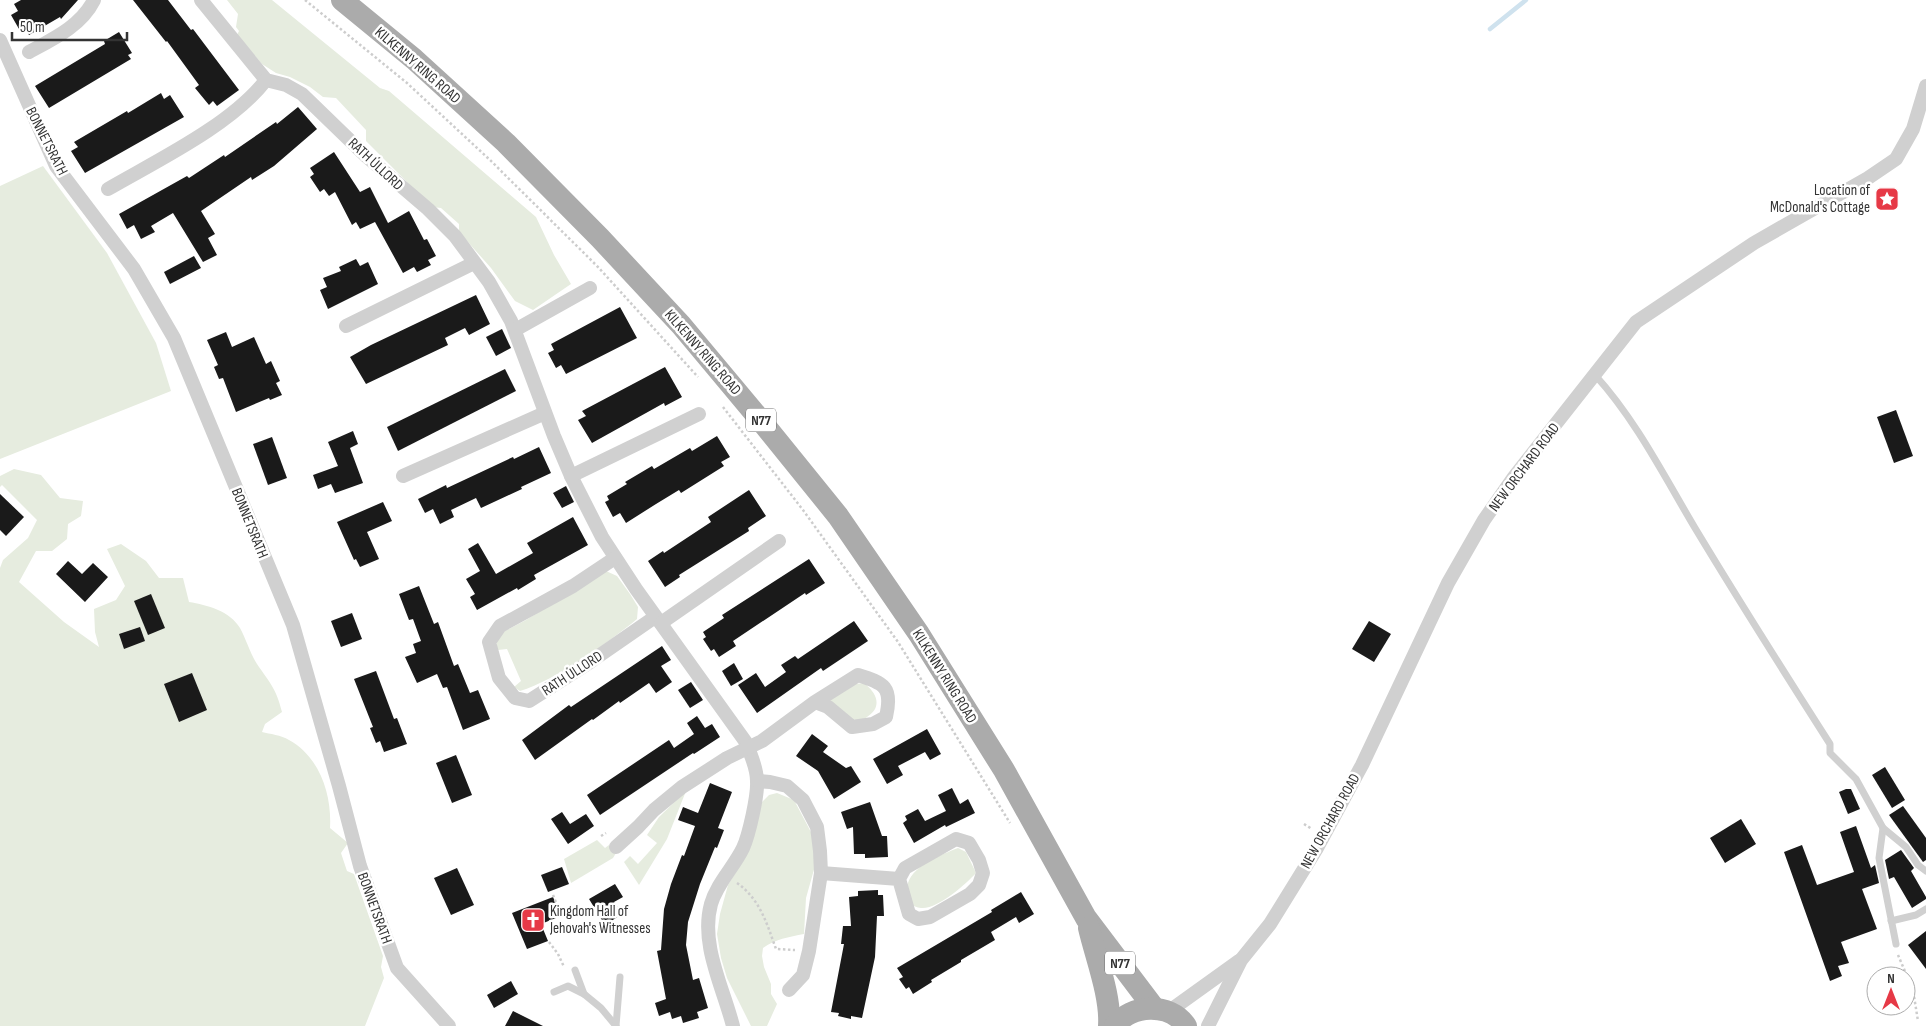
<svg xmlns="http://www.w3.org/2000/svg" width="1926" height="1026" font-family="'Sofia Sans Condensed',sans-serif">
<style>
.green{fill:#e6ecdf}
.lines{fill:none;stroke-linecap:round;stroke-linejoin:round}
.stream{stroke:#cfe2ee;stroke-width:4.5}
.building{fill:#1a1a1a}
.path{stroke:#cdcdcd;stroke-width:2.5;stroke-dasharray:2.5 2.5;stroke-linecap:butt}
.service{stroke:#d0d0d0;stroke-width:7}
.minor{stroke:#d0d0d0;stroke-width:14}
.primary{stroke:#ababab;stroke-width:22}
.labels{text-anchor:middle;stroke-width:5;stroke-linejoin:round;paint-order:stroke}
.shield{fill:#fff;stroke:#707070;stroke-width:1}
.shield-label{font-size:14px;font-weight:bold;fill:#333}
.street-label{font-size:15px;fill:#333;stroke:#fff}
.poi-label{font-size:15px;fill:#333;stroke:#fff;text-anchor:end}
</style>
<rect width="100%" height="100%" fill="#fff"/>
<!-- green -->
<g class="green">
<polygon points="227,0 272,0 380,88 389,91 536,217 554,255 571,284 533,310 515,301 491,268 459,232 459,224 441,208 432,207 366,141 366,130 336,98 323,97 310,87 290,77 276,73 262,64 237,35 239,31 236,27 238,14"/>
<polygon points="43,166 107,253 156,343 171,391 0,459 0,186"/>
<path d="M14 469 41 475 60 498 83 501 81 516 68 524 67 539 52 551H36L19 582 64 622 99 647 95 632 94 609 116 600 125 586 107 549 121 544 146 561 159 578H183L189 602C207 605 230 611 240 628 246 639 250 653 257 664 270 683 276 688 282 712L265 724 262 732C270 734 281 735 289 740 320 757 332 795 330 828L348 843 341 853 347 871 354 874 383 956 381 967 384 978 365 1026H0V568L3 560 28 538 37 520 2 485 0 487V476Z"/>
<path d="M606 571 617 576 630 594 638 607 637 619C608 643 556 680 520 691L514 687 521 681 507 649 498 650 496 648 497 640 503 632 526 620Z"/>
<path d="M864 683C877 693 883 707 867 717 863 720 860 721 856 720 846 719 837 708 830 702L831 698 855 684Z"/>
<polygon points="686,791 667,839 639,885 624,862 630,856 638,864 657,843 647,835 659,817"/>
<path d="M777 793 794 800 812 834 815 866 806 898 804 934C789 937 775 939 763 948L762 956 764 967 771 984V994L777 1004 767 1026H751L727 978 721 958 717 934 720 914 728 885 739 867 762 802 769 795Z"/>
<polygon points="597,840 605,848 609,845 616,853 613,858 571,883 564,859"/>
<path d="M958 848 966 852 976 873C966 884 937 910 921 908 917 908 913 905 910 904 909 899 907 893 907 888 909 866 941 855 958 848Z"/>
</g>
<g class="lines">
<!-- stream -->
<polyline class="stream" points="1490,29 1526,0"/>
</g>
<!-- building -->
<g class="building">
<polygon points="21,0 78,0 61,19 60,17 29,35 24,26 19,29 11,15 18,11 14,4"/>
<polygon points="133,0 168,0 191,30 193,29 239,90 217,106 213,101 209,105 195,88 199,85 167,41 166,42"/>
<polygon points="119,32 132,53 128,55 131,59 49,108 35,86 105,44 104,41"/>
<polygon points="161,93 164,99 170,95 184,117 85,173 71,151 78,147 74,142 127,111 128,113"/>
<polygon points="298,107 317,129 274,166 252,180 251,177 201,211 215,234 208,238 217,255 203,262 173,213 151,226 155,232 141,239 134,225 127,229 119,214 187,176 189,178 224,155 225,157 276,122 277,124"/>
<polygon points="334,152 360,192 370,187 388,223 409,211 424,240 427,239 436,256 428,260 431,265 417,272 414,267 403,273 375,222 360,229 356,222 352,225 335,192 329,196 324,189 320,192 310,177 314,174 310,168"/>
<polygon points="194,256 201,268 170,284 164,272"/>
<polygon points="356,259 360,266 368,262 378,284 328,309 320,290 327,287 323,278 341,271 339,267"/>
<polygon points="476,295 490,324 469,335 465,328 445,338 448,345 366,384 350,357 371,345"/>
<polygon points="620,307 637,338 566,374 561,365 556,368 548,353 554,350 551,344"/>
<polygon points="502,329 511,348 496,356 486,337"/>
<polygon points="226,332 232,347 254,337 266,364 271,361 280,381 276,383 282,395 270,400 269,398 236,412 223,378 219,379 214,367 218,365 207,340"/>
<polygon points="665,367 682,397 665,406 664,403 592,443 578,420 586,416 582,411"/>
<polygon points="505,369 516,391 398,451 387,427"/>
<polygon points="1896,410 1913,456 1894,463 1877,417"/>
<polygon points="353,431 358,444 350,448 363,483 335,493 331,484 318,489 313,475 338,466 328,442"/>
<polygon points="717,436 730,457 721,462 724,466 681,493 679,490 656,504 626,523 620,513 613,517 605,502 609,500 607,496 627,484 625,482 652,466 654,469 690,448 692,451"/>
<polygon points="272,437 287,478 268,485 253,444"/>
<polygon points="539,447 551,473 521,487 522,489 481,508 476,498 451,510 454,517 440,524 433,509 425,513 418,499 446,485 447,488 513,457 514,459"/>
<polygon points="566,486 574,502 562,508 553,493"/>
<polygon points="749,490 766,516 748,528 749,531 679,575 680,577 665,587 648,561 663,551 664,553 711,522 708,517"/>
<polygon points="0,494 24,517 6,536 0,530"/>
<polygon points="383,502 392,521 367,532 379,559 360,567 356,559 354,560 337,522"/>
<polygon points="573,517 588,545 534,575 536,579 518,590 517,588 477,610 470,597 475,594 466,579 480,571 468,549 478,543 496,574 533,553 527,543"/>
<polygon points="809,559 825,583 806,595 805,593 733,641 736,646 719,657 714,649 711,651 703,639 706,637 703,632 724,618 722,615"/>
<polygon points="68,561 82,574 93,563 108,577 85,602 56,574"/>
<polygon points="419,586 434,624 438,622 454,666 458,664 470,693 478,690 490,719 463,730 447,687 443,688 437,674 417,683 405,657 416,653 413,644 421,641 413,619 409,620 399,594"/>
<polygon points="151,594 165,628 148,635 134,601"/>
<polygon points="352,613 362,639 341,647 331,621"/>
<polygon points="854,621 868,641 823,671 821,668 757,713 738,685 756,673 765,687 786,672 781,665 795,656 798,659"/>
<polygon points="1369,621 1391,634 1374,662 1352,649"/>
<polygon points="140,627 145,641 124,649 119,634"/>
<polygon points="662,646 671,660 661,666 672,682 656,693 649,683 620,703 619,701 593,720 592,719 535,760 522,740 569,705 571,707"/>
<polygon points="734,663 743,679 731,686 722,671"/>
<polygon points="376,671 394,719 397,718 407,744 384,752 380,741 376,743 370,728 373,727 354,679"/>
<polygon points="192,673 207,710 179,722 164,684"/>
<polygon points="691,682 703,700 690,708 678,690"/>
<polygon points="697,716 705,728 712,724 720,737 694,754 693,753 600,815 587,795 669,740 674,748 694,734 687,723"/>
<polygon points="927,729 941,754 930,760 925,752 898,766 903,775 887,784 873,759"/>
<polygon points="812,734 828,746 823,752 846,768 851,766 861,782 834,799 818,771 796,756"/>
<polygon points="456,755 472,795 452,803 436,763"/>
<polygon points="1885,767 1905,800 1892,808 1872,775"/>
<polygon points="710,783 732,792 718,828 724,830 717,848 715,847 700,884 688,922 686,945 693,980 699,978 708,1008 697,1012 699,1018 683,1023 681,1016 672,1019 670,1012 659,1016 655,1003 666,999 657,951 661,950 664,909 671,884 682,855 684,856 695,826 678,820 683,807 698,813"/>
<polygon points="952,788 960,804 968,799 975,813 946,827 945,825 914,843 903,823 907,820 905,816 918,809 925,821 946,811 938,795"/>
<polygon points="1846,789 1851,789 1860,809 1848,814 1839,792"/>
<polygon points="870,802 882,836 887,836 888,857 865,858 865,854 854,854 853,827 847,829 841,812"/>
<polygon points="1903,806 1926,838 1926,860 1923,862 1889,815"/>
<polygon points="562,812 570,824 586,814 594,826 568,844 551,819"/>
<polygon points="1741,819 1756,844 1725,863 1710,838"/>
<polygon points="1856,826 1871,868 1875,865 1879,883 1862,889 1877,929 1841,942 1849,963 1838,966 1842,976 1830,981 1784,852 1802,845 1817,885 1854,872 1840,832"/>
<polygon points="1901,850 1914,868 1911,871 1926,897 1926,899 1912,908 1894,877 1889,879 1885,860"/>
<polygon points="562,867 569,884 548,892 541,875"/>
<polygon points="457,868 474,905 451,915 434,878"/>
<polygon points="615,884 623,897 614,902 622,914 605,925 589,899"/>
<polygon points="878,890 878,895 883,895 884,916 877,916 875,957 862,1018 851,1016 851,1019 838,1016 839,1013 831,1012 844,944 841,944 843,926 851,926 849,897 858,896 858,891"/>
<polygon points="1021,892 1034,914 1019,923 1016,917 991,932 995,940 961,960 961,962 931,980 932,982 913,994 909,987 906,989 899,979 903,977 897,968 992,912 991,910"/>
<polygon points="553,897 561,916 541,924 548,941 527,949 512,913"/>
<polygon points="1926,931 1926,969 1908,945"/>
<polygon points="511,981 518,994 494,1008 487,995"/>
<polygon points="513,1011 543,1026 505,1026"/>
</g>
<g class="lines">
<!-- path -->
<g class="path">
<polyline points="305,0 407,83 490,160 598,267 698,377"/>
<polyline points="723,407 803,510 898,642 1010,823"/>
<polyline points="1304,824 1312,829"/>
<polyline points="601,836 606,833"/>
<path d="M737 883C760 899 767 924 776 949L795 950"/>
<polyline points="553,895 562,917"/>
<polyline points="549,942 558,954 564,967"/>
<polyline points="1898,955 1913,990 1918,1021"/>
</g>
<!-- service -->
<g class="service">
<path d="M1595 375C1636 420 1664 476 1695 528 1739 601 1784 672 1830 744V753L1856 779 1883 828 1879 858 1896 944"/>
<polyline points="1883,828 1906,847 1918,865 1926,871"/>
<polyline points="1891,921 1916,915 1926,909"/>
<polyline points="575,970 584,994 601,1008 616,1026"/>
<polyline points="554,992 568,986 584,994"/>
<polyline points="616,1026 620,977"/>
</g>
<!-- minor -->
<g class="minor">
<path d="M201 0 266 80 286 85 302 94 366 156 428 209 455 236 489 282 511 321 554 436 571 476 602 537 636 589 745 741C750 752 757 768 757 781 758 795 749 835 743 848 734 867 717 883 711 904 700 944 723 987 733 1026"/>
<polyline points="0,40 56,166 134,269 174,338 293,625 339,786 360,866 397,968 449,1026"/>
<path d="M29 52C53 39 81 26 94 0"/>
<path d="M108 189C158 160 231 125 266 80"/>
<polyline points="346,326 474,263"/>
<polyline points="515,330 590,288"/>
<polyline points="403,476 545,413"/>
<polyline points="571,476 699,414"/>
<polyline points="615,558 573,586 500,626 489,642 499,678 515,698 529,701 590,662 655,617"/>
<polyline points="661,623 779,541"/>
<polyline points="757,781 770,782 787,786 803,800 817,827 820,851 821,873 809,951 803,975 789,990"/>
<path d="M616 847 638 827 654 810 682 787 727 758 762 741 815 702 858 675C884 683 893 687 886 717L873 724 852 727 828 707 815 702"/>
<polyline points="821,873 899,879 905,868 956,839 969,843 979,860 983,873 979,885 970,894 930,917 918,919 909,914 899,879"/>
<polyline points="1168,1012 1239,961"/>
<polyline points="1208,1026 1241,960 1270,924 1317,848 1362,765 1448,583 1484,520 1514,477 1636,322 1754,243 1868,178 1896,159 1913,129 1926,86"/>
</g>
<!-- primary -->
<g class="primary">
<polyline points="342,0 414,59 506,143 600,238 681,325 762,422 838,516 919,634 1004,770 1086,918 1154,1008"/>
<path d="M1089 928C1096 958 1111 996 1109 1026"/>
<path d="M1115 1026C1130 1004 1170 1002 1186 1026"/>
</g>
</g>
<!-- icons -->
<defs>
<g id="sight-square" transform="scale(1.25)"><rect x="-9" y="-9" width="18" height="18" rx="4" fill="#e63946" stroke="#fff"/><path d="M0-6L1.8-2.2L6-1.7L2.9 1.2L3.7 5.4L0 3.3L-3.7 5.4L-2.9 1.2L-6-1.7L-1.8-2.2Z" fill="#fff"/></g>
<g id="church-square" transform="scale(1.25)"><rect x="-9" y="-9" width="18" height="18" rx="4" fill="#e63946" stroke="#fff"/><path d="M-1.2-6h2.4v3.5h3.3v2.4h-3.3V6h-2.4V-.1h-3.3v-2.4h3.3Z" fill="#fff"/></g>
</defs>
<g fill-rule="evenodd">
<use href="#sight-square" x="1887" y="199"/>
<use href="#church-square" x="533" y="920"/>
</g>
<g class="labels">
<!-- shield labels -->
<g class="shield">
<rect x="746" y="408.5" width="30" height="23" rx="4"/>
<rect x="1105" y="951.5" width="30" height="23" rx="4"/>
</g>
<g class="shield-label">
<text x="761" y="425">N77</text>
<text x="1120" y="968">N77</text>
</g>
<!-- street labels -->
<g class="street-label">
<text transform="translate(418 65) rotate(41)" y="5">KILKENNY RING ROAD</text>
<text transform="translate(47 141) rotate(63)" y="5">BONNETSRATH</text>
<text transform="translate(376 164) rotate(43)" y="5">RATH ÚLLORD</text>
<text transform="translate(703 352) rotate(49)" y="5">KILKENNY RING ROAD</text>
<text transform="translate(1524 467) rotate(-53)" y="5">NEW ORCHARD ROAD</text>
<text transform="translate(250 523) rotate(68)" y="5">BONNETSRATH</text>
<text transform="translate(572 673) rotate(-33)" y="5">RATH ÚLLORD</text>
<text transform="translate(945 676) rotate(58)" y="5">KILKENNY RING ROAD</text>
<text transform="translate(1330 821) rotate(-61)" y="5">NEW ORCHARD ROAD</text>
<text transform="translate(375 908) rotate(70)" y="5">BONNETSRATH</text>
</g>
<!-- poi labels -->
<g class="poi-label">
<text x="1870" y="195">Location of<tspan x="1870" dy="17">McDonald's Cottage</tspan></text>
<text x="550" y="916" text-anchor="start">Kingdom Hall of<tspan x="550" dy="17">Jehovah's Witnesses</tspan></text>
</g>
</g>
<!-- north arrow -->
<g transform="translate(1891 991)"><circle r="24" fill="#ffffff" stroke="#adadad"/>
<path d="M0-4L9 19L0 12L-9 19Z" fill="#e63946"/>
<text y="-8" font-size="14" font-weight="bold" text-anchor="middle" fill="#333333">N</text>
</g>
<!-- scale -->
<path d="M12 32v8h115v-8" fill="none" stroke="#333333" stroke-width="2.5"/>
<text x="20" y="32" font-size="15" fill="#333333" stroke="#ffffff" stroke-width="4" paint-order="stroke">50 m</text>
</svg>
